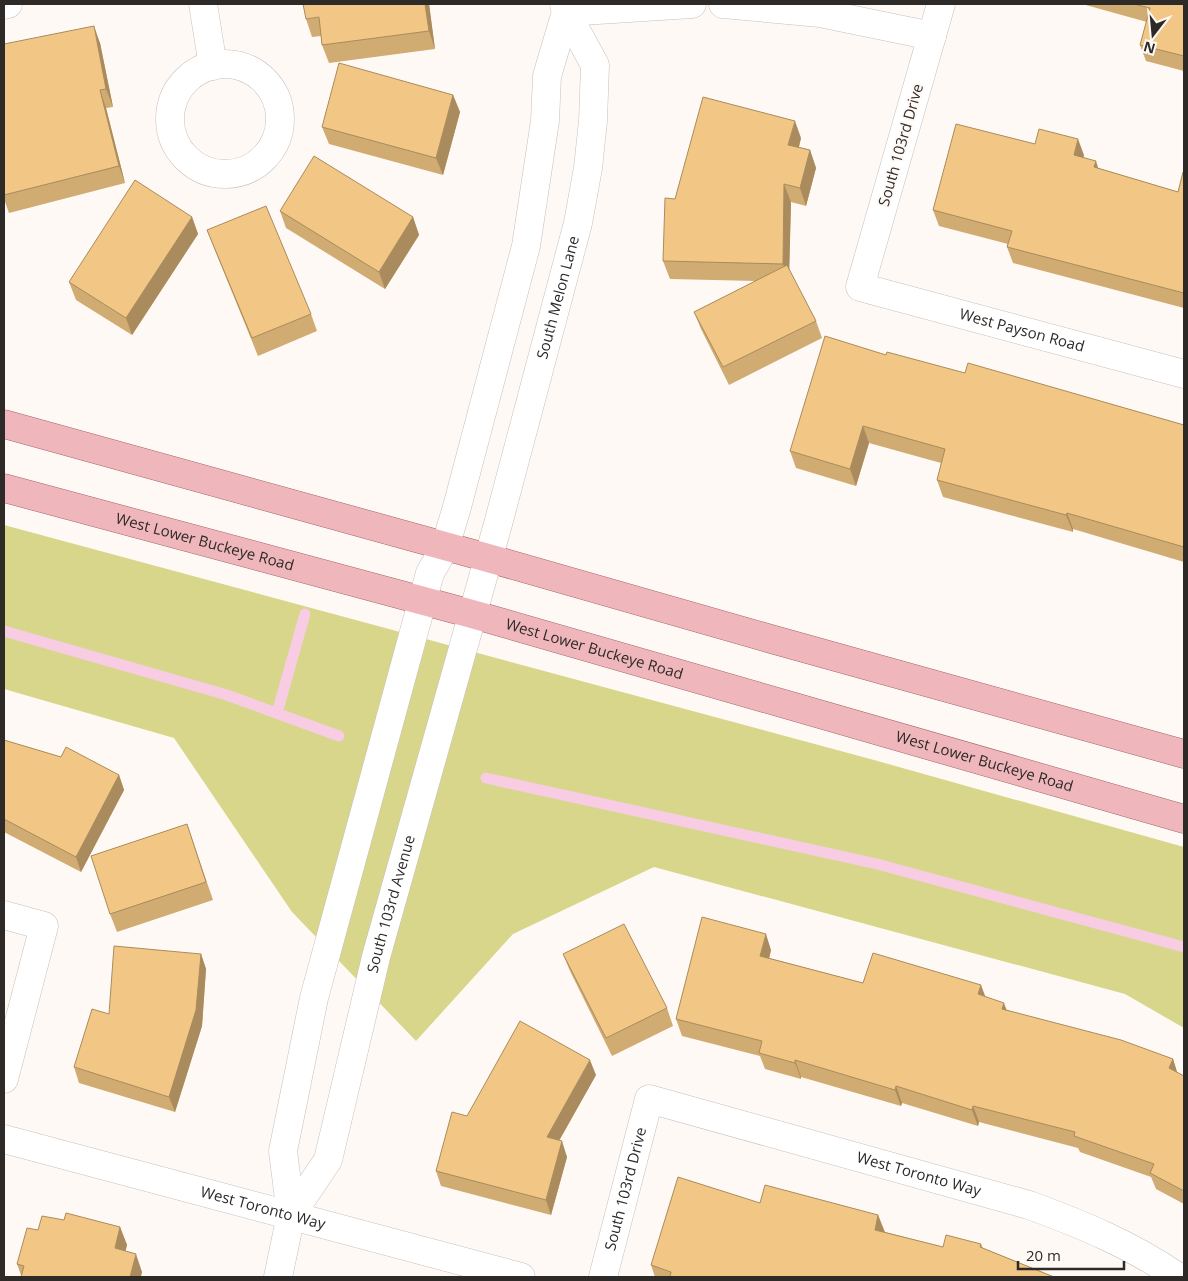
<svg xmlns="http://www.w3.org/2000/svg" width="1188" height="1281" font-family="'Open Sans',sans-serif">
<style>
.green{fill:#d7d68b}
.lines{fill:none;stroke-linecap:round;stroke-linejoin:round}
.stream{stroke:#f8cce3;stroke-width:11}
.minor-casing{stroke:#c8bfbb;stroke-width:29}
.major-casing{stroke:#a5666a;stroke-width:29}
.minor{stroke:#fff;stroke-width:28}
.major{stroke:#efb7bb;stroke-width:28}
.wall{fill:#d0ab72}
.shaded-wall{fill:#a98b5d}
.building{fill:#f2c785;stroke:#a98b5d}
.labels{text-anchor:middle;stroke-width:4;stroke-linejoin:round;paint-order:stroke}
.street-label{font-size:15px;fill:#2d2a28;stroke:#fff9f6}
</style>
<rect width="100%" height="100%" fill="#fff9f6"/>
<!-- green -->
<polygon class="green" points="4,525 874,760 1184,847 1184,1028 1125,994 654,867 513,934 416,1041 292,912 174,738 4,689"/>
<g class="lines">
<!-- stream -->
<g class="stream">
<polyline points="4,631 227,695 339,736"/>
<polyline points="277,713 305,614"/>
<polyline points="486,778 877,864 1184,947"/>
</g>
<!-- minor casing -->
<g class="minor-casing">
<g id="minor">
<polyline points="203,4 213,66"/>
<polyline points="723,4 820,13 932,36"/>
<path id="s1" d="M941 4 860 287 1184 374"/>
<polyline points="4,5 8,4"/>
<polyline points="566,12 692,4"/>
<circle cx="225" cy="119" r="55"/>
<polyline points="4,915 44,926 4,1079"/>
<path id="s2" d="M4 1139 521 1277"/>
<path id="s3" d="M291 1215 328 1160 376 957 498 524 578 223 588 168 593 121 595 65 566 12 564 4"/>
<polyline points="278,1277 291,1215 283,1151 314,998 430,573 445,547 457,507 526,246 545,121 547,76 566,12"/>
<path id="s4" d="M603 1277 649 1099 1029 1205C1081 1224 1132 1245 1178 1277"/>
</g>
</g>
<!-- major casing -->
<g class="major-casing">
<g id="major">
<polyline points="4,424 488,558 771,639 1184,754"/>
<path id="s5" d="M4 488 472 614 1184 819"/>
</g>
</g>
<!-- minor -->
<use href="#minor" class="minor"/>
<!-- major -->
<use href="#major" class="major"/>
</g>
<!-- wall -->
<g class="wall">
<polygon points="429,4 435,49 329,63 322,45 321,36 312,37 306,19"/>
<polygon points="1082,4 1184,4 1184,71 1146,61 1140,45 1147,22"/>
<polygon points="100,43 113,107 106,108 125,183 9,213 4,199 4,44"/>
<polygon points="453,95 460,112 443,175 329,144 322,127"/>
<polygon points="801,138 799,147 810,150 816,168 806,206 791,202 789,270 816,321 822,338 729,385 701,329 694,312 756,281 670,279 663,261 675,199"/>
<polygon points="1035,144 1084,155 1083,157 1098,168 1178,192 1184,172 1184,308 1013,263 1007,247 1008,244 939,226 933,210"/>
<polygon points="280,211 413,217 419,235 385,289 286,228"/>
<polygon points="192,217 198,234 132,335 76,300 69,282"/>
<polygon points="207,230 311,314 317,331 258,356 214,248"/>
<polygon points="886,355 1184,425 1184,562 1073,529 1073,532 943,497 937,480 941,463 869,443 856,486 796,468 790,451"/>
<polygon points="4,740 119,775 124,790 81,872 4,832"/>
<polygon points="187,824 213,900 117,932 110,914"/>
<polygon points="771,950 769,958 863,983 985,997 1007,1010 1173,1059 1177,1072 1184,1076 1184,1204 1156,1189 1151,1177 1080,1152 1078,1148 979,1122 978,1126 902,1103 901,1106 801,1077 801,1079 765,1069 760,1056 682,1036 676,1019"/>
<polygon points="201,954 206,969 202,1026 175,1112 79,1083 74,1067 109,1014"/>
<polygon points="563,954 667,1008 673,1026 612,1056 570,971"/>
<polygon points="596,1075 559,1141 567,1157 551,1215 441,1186 436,1171 467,1116"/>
<polygon points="760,1203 878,1215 885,1232 943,1247 981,1244 983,1248 1054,1277 655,1277 651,1265"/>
<polygon points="64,1220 120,1227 127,1245 125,1251 142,1272 21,1275 17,1264 38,1230"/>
</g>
<!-- shaded-wall -->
<g class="shaded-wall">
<polygon points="425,4 429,4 435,49 429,31"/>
<polygon points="94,26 100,43 113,107 106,89"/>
<polygon points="100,90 106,108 125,183 119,166"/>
<polygon points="453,95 460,112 443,175 436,158"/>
<polygon points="795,121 801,138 795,162 788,145"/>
<polygon points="1078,139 1084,155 1080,171 1074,155"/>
<polygon points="810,150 816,168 806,206 800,188"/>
<polygon points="1096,161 1101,177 1094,167"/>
<polygon points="784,184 791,202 789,281 783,264"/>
<polygon points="192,217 198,234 132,335 126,318"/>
<polygon points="413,217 419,235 385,289 379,272"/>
<polygon points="863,426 869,443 856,486 850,469"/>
<polygon points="1067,513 1073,529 1073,532 1066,515"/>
<polygon points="119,775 124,790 81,872 76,857"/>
<polygon points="766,934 771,950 766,972 760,956"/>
<polygon points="201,954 206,969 202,1026 175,1112 169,1097"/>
<polygon points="981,985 987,1001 978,994"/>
<polygon points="1004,1003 1010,1019 1002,1009"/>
<polygon points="1173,1059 1178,1075 1169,1068"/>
<polygon points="590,1060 596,1075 552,1153 547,1137"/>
<polygon points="795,1060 801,1077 801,1079 795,1063"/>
<polygon points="896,1086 902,1103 901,1106 895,1090"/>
<polygon points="973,1106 979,1122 978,1126 972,1110"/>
<polygon points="562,1141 567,1157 551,1215 546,1200"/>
<polygon points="878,1215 885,1233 875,1230"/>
<polygon points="120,1227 127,1245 122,1266 115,1248"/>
<polygon points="136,1254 142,1272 141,1277 130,1277"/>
</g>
<!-- building -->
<g class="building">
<polygon points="303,4 425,4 429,31 322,45 319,17 306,19"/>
<polygon points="1134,4 1184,4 1184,56 1140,45 1150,8"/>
<polygon points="94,26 106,89 100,90 119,166 4,195 4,44"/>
<polygon points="339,63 453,95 436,158 322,127"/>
<polygon points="703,97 795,121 788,145 810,150 800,188 784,184 783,264 663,261 665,198 675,199"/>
<polygon points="956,124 1035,144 1039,129 1078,139 1074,155 1096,161 1094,167 1178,192 1183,172 1184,172 1184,293 1007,247 1012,231 933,210"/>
<polygon points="314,156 413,217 379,272 280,211"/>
<polygon points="135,180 192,217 126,318 69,282"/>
<polygon points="266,206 311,314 252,338 207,230"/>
<polygon points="787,265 816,321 723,367 694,312"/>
<polygon points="825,336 886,355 887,352 965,373 968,363 1184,425 1184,547 1067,513 1066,515 937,480 945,449 863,426 850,469 790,451"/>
<polygon points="4,740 61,757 66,747 119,775 76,857 4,819"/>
<polygon points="187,824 206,882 110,914 91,856"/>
<polygon points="702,917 766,934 760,956 863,983 873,953 981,985 978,994 1004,1003 1002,1009 1121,1040 1173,1059 1169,1068 1184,1076 1184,1191 1150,1173 1154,1164 1074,1136 1075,1132 973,1106 972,1110 896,1086 895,1090 795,1060 795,1063 759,1053 762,1041 676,1019"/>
<polygon points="624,924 667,1008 606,1038 563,954"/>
<polygon points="114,946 201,954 196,1010 169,1097 74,1067 92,1009 109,1014"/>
<polygon points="520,1021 590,1060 547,1137 562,1141 546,1200 436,1171 452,1112 467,1116"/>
<polygon points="678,1177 760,1203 765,1185 878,1215 875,1230 943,1247 946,1235 981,1244 980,1247 1054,1277 670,1277 671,1272 651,1265"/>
<polygon points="66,1213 120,1227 115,1248 136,1254 130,1277 21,1277 24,1266 17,1264 27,1228 38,1230 42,1216 64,1220"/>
</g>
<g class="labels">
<!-- street labels -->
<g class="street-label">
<text transform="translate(901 145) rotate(-74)" y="5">South 103rd Drive</text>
<text dy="5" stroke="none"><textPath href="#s3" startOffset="959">South Melon Lane</textPath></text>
<text dy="5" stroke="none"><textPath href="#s1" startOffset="462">West Payson Road</textPath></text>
<text dy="5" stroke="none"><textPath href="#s5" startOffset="208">West Lower Buckeye Road</textPath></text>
<text dy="5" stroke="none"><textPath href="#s5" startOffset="612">West Lower Buckeye Road</textPath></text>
<text dy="5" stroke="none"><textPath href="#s5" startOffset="1018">West Lower Buckeye Road</textPath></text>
<text dy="5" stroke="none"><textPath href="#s3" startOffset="330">South 103rd Avenue</textPath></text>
<text dy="5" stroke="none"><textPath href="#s4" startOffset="464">West Toronto Way</textPath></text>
<text dy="5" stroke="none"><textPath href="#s4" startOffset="91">South 103rd Drive</textPath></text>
<text dy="5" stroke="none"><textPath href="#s2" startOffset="268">West Toronto Way</textPath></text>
</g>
</g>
<!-- border -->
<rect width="1188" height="1281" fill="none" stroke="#2d2a28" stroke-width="10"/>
<!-- north arrow -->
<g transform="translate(1153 35) rotate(196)" stroke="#fff9f6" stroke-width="4" paint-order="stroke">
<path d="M0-4L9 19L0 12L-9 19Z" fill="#2d2a28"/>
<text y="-8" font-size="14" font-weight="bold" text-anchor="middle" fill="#2d2a28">N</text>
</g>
<!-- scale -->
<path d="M1018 1261v8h106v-8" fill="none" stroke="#2d2a28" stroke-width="2.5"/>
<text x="1026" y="1261" font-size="15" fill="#2d2a28" stroke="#fff9f6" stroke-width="4" paint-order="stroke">20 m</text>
</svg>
